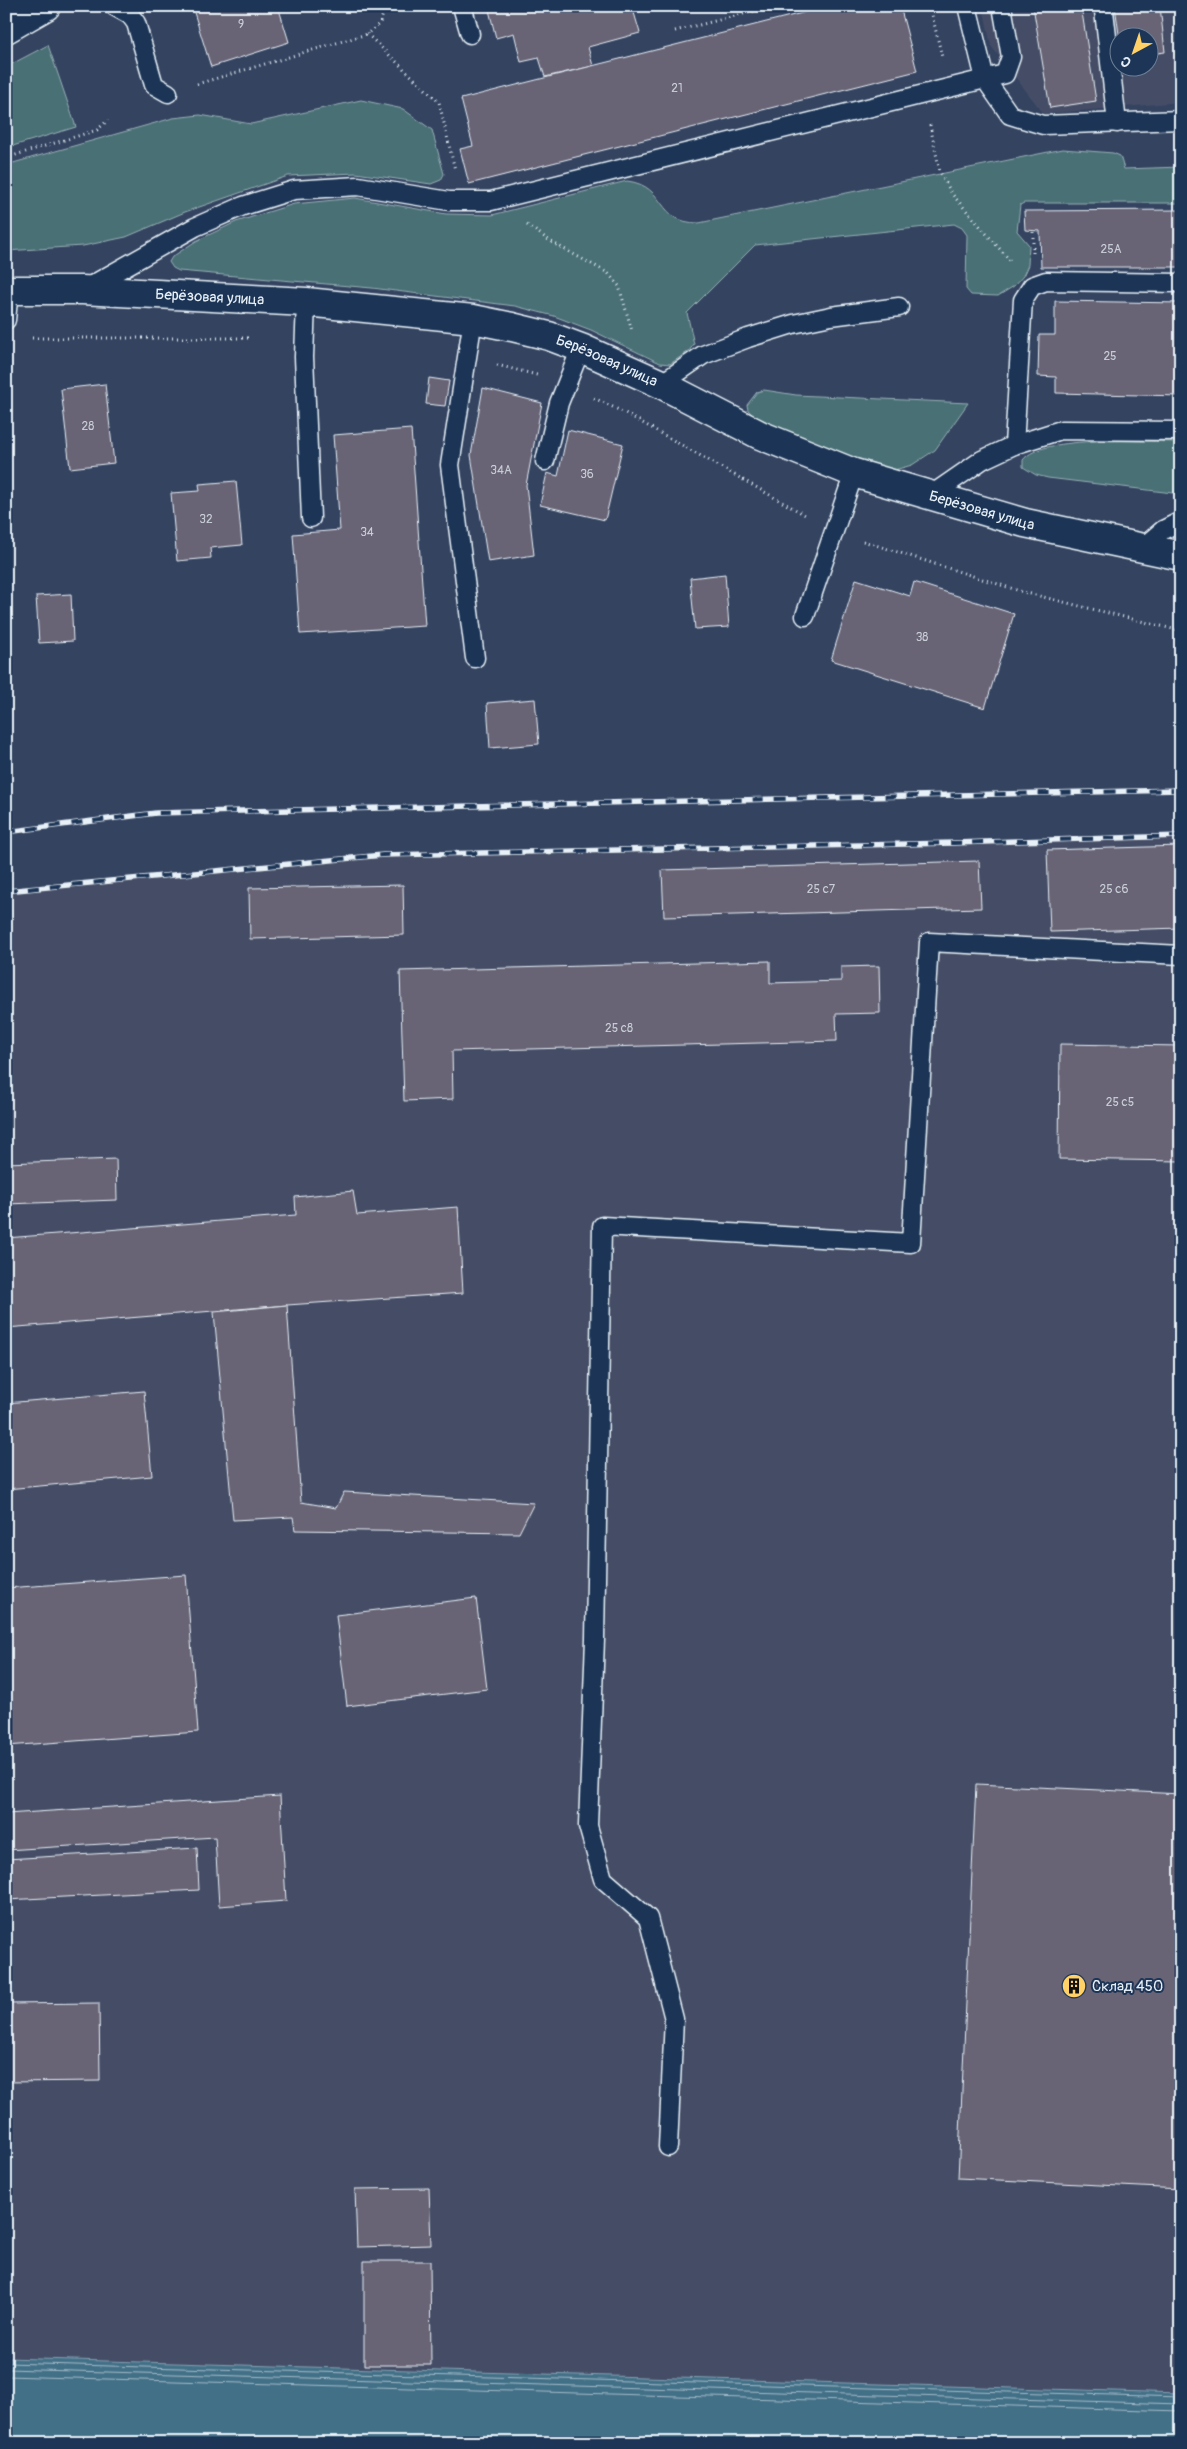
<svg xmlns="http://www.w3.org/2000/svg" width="1187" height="2449" font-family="Pangolin,sans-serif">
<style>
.built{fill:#444d66;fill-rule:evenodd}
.green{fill:#487075;stroke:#98b0b6}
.water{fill:#436f87;stroke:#85a3b4}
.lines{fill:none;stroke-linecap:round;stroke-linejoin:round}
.shore{stroke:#a6bdcb;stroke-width:1}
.building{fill:#686375;stroke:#e8f1f8}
.lane-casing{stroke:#e8f1f8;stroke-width:21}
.street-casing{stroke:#e8f1f8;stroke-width:31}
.path{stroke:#e8f1f8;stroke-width:3;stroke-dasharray:1 4;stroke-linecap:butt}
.lane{stroke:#1d3557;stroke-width:18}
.street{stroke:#1d3557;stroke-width:28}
.rail-casing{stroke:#e8f1f8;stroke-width:5.5}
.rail{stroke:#1d3557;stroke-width:4;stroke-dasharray:11;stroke-linecap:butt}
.labels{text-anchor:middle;stroke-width:4;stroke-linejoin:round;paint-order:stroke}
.number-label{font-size:12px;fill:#c8ced7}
.street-label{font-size:15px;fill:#e8f1f8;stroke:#1d3557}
.poi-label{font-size:15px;fill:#e8f1f8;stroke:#1d3557;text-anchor:start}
</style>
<rect width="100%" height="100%" fill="#344360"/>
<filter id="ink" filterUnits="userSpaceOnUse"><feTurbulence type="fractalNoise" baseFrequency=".02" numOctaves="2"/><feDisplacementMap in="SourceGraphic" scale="10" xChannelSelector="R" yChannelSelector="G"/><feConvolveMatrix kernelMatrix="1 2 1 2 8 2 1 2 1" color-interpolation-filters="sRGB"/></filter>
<g filter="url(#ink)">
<!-- built -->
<g class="built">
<path d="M983 6H1181V102L1044 114 991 46ZM1120 38H1150V68H1120Z"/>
<polygon points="1181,836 1181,2393 6,2358 6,891 383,855 954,843"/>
</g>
<!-- green -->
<g class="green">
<polygon points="48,45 76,127 6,148 6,67"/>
<polygon points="361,100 403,109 432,130 444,174 441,180 431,184 356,173 288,176 185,212 126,237 83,246 6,251 6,165 173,118 200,115 251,124"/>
<path d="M1063 149 1113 153 1120 156 1124 169 1181 167V203H1024L1020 205 1017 231 1029 245 1028 265 1023 276 1014 286 998 296 971 295 966 289 967 235 962 228 954 224 755 245 687 313 694 344 689 351 670 364 660 363 591 330 554 316 515 306 372 288 179 271 173 268 169 262 172 257 196 241 236 222 294 204 355 198 446 214 492 215 627 181C668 186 655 223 699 223Z"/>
<polygon points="764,390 796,395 968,403 935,450 912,465 891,471 859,463 757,419 748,410 747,405 757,392"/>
<path d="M1181 442V494L1048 478 1036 475 1023 467V460C1042 434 1147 442 1181 442Z"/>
</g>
<!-- water -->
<polygon class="water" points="6,2358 1181,2393 1181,2443 6,2443"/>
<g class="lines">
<!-- shore -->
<g class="shore">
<polyline points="6,2363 1181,2397"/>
<polyline points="6,2369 1181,2404"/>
<polyline points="6,2376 1181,2411"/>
</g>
</g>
<!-- building -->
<g class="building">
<polygon points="192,6 278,6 289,42 211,67"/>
<polygon points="488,6 632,6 640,33 588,47 593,66 545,77 539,58 521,62 514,33 496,38"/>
<polygon points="830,6 900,6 917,71 469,184 460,149 473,146 461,99"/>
<polygon points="1033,6 1081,6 1096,101 1050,108"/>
<polygon points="1115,6 1160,6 1165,52 1150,54 1150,38 1120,38 1120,41"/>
<polygon points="1181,210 1181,267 1041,267 1040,231 1025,230 1024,211"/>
<polygon points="1055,301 1181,303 1181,396 1056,393 1056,377 1038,376 1039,335 1055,335"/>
<polygon points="429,378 449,381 445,406 426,404"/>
<polygon points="105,384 114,463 70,468 61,389"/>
<polygon points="483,388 542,403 526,485 534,555 488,562 471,455"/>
<polygon points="411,429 425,626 300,634 293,534 340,530 333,435"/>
<polygon points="568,430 623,444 605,520 540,505 547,473 558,476"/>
<polygon points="236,481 242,545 210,548 211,558 177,561 171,493 200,491 199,484"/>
<polygon points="725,574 729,627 695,629 690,578"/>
<polygon points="856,579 910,596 914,582 1014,614 985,708 831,660"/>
<polygon points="71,594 73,641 39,643 36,596"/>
<polygon points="535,699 539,744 490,748 487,703"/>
<polygon points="1181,846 1181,928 1050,932 1047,850"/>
<polygon points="979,861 981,908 664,917 662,870"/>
<polygon points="403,885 404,935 250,939 249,888"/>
<polygon points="770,961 770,983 841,981 841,967 879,966 880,1013 836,1014 837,1041 452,1051 453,1099 404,1101 400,971"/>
<polygon points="1060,1044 1181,1046 1181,1161 1059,1159"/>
<polygon points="116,1159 117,1200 6,1204 6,1163"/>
<polygon points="353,1191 357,1215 458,1207 463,1293 287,1305 6,1328 6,1238 296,1215 295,1197"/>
<polygon points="287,1305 301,1502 336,1508 344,1492 534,1503 519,1533 295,1530 293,1517 233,1520 214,1312"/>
<polygon points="144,1391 152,1476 6,1489 6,1403"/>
<polygon points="186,1575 198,1732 6,1746 6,1588"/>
<polygon points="476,1598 487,1689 347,1706 336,1615"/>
<polygon points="976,1784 1181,1794 1181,2189 958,2178"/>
<polygon points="280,1796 286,1901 219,1906 215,1837 6,1850 6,1814"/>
<polygon points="197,1848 199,1890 6,1900 6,1859"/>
<polygon points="99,2003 100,2081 6,2082 6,2004"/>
<polygon points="429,2188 431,2245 357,2247 355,2189"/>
<polygon points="364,2261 430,2261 431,2365 364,2365"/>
</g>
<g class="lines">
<!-- lane casing -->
<g class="lane-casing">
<g id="lane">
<polyline points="114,6 130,15 136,23 154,85 168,93"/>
<polyline points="462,6 470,34"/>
<polyline points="967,6 985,79 1005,74 1011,57 1002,6"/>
<polyline points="1104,11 1117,123"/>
<polyline points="85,289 195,227 243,206 294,190 358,186 449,201 491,201 985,79 1010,115 1043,125 1181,120"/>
<polyline points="306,302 304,357 311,518"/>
<polyline points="473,319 450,465 475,658"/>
<polyline points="6,320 9,290"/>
<polyline points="661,384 703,355 748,338 793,324 831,316 899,307"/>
<polyline points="1014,445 1023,300 1032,286 1046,281 1181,283"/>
<polyline points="545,461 559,403 581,348"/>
<polyline points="930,496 982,460 1014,445 1061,430 1181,431"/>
<polyline points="1142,548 1163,530 1181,521"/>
<polyline points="805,616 854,473"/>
<polyline points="668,2147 674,2019 648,1918 603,1879 588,1826 595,1639 602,1226 911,1243 929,942 1181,955"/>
</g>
</g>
<!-- street casing -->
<g class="street-casing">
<g id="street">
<polyline points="6,29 46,6"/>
<path id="s1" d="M6 290H82L306 302 473 319 512 327 549 336 581 348 661 384 760 435 854 473 1025 523 1181 556"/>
</g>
</g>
<!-- path -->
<g class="path">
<polyline points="930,6 942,57"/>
<polyline points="675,31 775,6"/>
<polyline points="367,34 439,102 455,170"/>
<polyline points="197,84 367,34 380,23 386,6"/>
<polyline points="930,125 940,172 952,194 1012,263"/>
<polyline points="6,158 97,130 108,120"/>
<polyline points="527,225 553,243 608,273 619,286 632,331"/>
<polyline points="1033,253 1033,230"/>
<polyline points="32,338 251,338"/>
<polyline points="497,365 537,375"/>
<polyline points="594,398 625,413 807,516"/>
<polyline points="863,541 1023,592 1181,631"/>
</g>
<!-- lane -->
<use href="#lane" class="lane"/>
<!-- street -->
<use href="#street" class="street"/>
<!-- rail casing -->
<g class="rail-casing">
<g id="rail">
<polyline points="6,832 156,813 1181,790"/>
<polyline points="6,891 383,855 954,843 1181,836"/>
</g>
</g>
<!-- rail -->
<use href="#rail" class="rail"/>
</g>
</g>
<!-- icons -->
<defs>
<g id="building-disc" transform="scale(1.25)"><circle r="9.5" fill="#ffd166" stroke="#1d3557"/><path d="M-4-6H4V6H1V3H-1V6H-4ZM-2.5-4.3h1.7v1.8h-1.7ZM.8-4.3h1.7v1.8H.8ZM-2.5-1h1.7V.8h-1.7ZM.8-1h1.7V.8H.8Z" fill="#111"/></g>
</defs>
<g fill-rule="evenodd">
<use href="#building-disc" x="1074" y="1986"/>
</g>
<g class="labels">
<!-- number labels -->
<g class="number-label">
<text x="241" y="28">9</text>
<text x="677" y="92">21</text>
<text x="1111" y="253">25А</text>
<text x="1110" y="360">25</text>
<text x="88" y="430">28</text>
<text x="501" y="474">34А</text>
<text x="587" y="478">36</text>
<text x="206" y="523">32</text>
<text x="367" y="536">34</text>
<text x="922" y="641">38</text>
<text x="821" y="893">25 с7</text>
<text x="1114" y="893">25 с6</text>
<text x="619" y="1032">25 с8</text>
<text x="1120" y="1106">25 с5</text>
</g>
<!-- street labels -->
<g class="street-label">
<text dy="5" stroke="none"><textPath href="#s1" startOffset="204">Берёзовая улица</textPath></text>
<text dy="5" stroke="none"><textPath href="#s1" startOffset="609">Берёзовая улица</textPath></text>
<text dy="5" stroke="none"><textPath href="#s1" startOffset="1014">Берёзовая улица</textPath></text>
</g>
<!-- poi labels -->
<g class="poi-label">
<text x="1092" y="1991">Склад 450</text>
</g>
</g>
<!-- margin -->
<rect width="1187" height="2449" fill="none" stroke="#1d3557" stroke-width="25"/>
<rect x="12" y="12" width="1162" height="2424" fill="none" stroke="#e8f1f8" stroke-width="2" filter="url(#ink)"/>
<!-- north arrow -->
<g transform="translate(1134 52) rotate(220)"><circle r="24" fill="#1d3557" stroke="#6e8097"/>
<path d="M0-4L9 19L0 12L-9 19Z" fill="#ffd166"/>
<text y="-8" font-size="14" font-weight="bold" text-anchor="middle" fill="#e8f1f8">С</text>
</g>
</svg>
